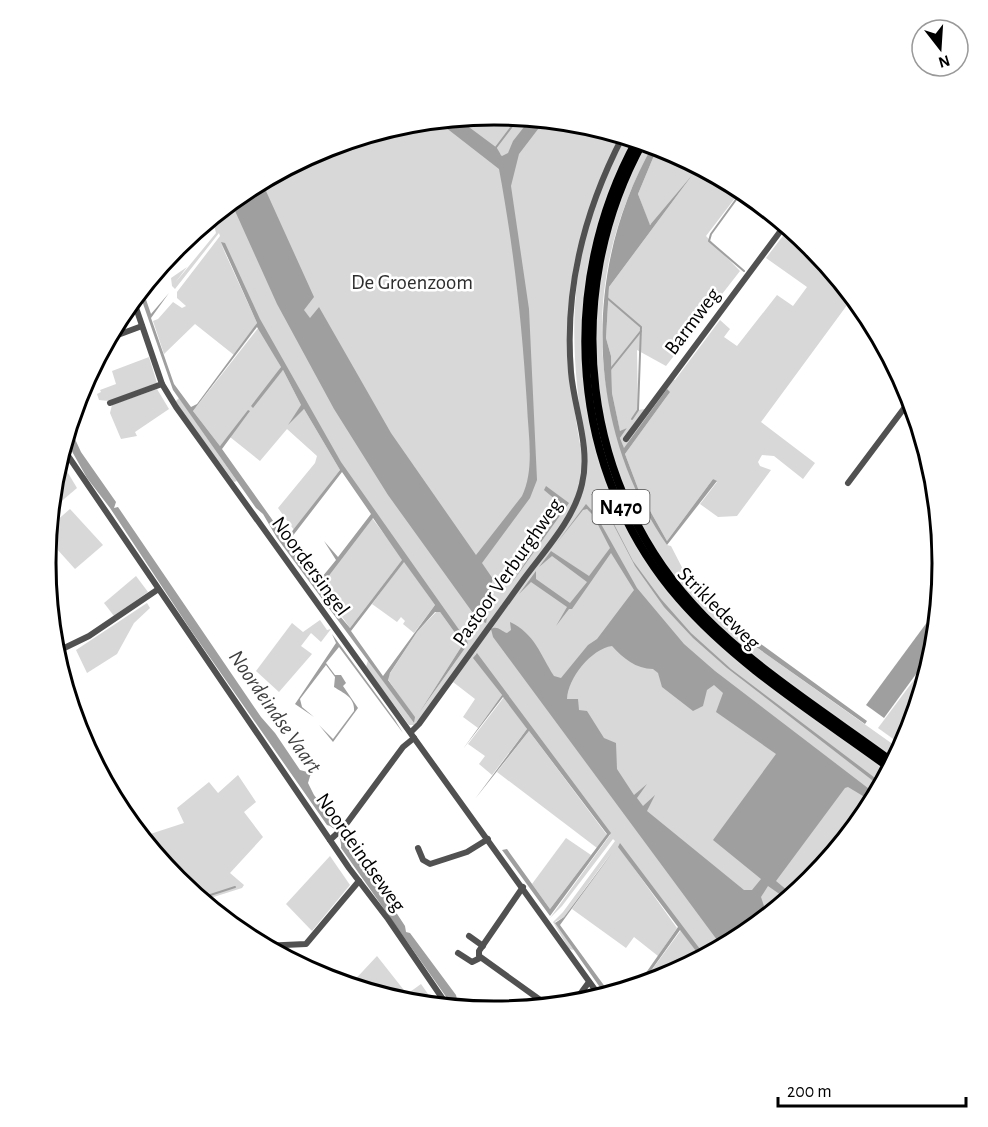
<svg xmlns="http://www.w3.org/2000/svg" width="988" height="1127" font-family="'Alegreya Sans',sans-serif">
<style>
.green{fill:#d8d8d8}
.water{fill:#9f9f9f;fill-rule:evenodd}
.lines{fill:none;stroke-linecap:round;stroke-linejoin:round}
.stream{stroke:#9f9f9f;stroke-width:2}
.canal{stroke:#9f9f9f;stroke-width:7}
.major-casing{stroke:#dbdbdb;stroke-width:11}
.minor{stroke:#515151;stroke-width:6}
.major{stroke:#000;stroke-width:8}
.labels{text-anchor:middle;stroke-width:5;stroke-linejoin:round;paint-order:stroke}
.shield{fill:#fff;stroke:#4c4c4c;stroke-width:1.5}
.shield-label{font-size:20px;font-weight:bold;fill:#000}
.park-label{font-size:21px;fill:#2f2f2f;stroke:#fff}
.street-label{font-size:21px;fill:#000;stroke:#fff}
.water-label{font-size:22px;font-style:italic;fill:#404040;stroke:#fff}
.rim{fill:none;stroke:#000;stroke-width:3}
</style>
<rect width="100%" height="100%" fill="#fff"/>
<!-- green -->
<g class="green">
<path d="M494 115 582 123 621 135C568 235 560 334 580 444L585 445C566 328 568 243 626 137L635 139 588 271 584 297 583 364 606 476 666 586 890 771C846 853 787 914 705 957L618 846 677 928 658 956 634 937 626 948 572 909 611 853 564 917 555 922 574 950 569 949 553 922 563 912 615 841 613 839 562 906 550 918 610 835 476 654 474 658 502 695 478 728 463 717 475 699 453 682 414 725H409L366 667 368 660 414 723V717L387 678 417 632 437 611 440 612 463 644 419 713 468 644 361 498 301 400 221 244 257 323 234 355 195 324 164 354 153 321 158 319 173 302 182 308 186 306 177 298V292L220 236 219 233 175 289 172 286 171 278 187 267 175 283 216 233 212 217C265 173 339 135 408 123 436 118 466 117 494 115Z"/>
<path d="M646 143 653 145C578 279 588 415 667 545L671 546 689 581 711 602 709 605 742 637 901 750 895 762 721 630 667 569 621 486 597 394 594 306 613 217Z"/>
<polygon points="658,146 742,189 706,236 740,271 666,366 637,350 638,410 645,409 671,379 675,380 720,320 730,329 724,337 737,346 777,295 793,306 807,287 766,258 789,228 812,246 853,297 761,422 815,463 803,479 774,456 762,455 758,462 760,466 771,470 737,516 718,517 700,504 717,482 713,479 667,541 639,491 625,454 670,392 624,449 620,438 627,428 620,432 612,393 611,356 606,338 609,287 693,174 653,224 649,224 638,194"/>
<polygon points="259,327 281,367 270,385 283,370 301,405 301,411 304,409 340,470 294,530 278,508 315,463 317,456 287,429 260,461 230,437 250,411 220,446 193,411"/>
<polygon points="149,357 157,383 109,401 99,400 97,394 101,392 100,390 116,384 112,371"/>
<polygon points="157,389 169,409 135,432 137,436 121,439 110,413 112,405"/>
<polygon points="179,398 237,481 234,482 175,402"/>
<polygon points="59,458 77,488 50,511 54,476"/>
<polygon points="70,509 103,545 75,569 47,538 48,528"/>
<polygon points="372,518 403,559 350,628 320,586"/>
<polygon points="404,561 435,605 414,633 403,624 405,621 401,617 397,622 372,604"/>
<polygon points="136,576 148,592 114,616 104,603"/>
<polygon points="147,603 150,608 134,623 117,654 87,673 76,650"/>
<polygon points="320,620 327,630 331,629 321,642 311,633 301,646 312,654 279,692 256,671 292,623 303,632"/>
<polygon points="934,653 909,736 903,746 878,728"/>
<polygon points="504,697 527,729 492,775 479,764 485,756 468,744"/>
<polygon points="529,731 607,835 597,848 497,772"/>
<polygon points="238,775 256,802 244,812 263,837 230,873 244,885 242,888 201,901 176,881 141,837 184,823 177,808 209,782 218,793"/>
<polygon points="566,838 591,855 550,909 532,884"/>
<polygon points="330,856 350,885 312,931 286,904"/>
<polygon points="681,930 702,959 666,978 640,986"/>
<path d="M377 956 407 994 421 984 435 1004C410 1013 373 994 349 986Z"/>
</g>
<!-- water -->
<g class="water">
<path d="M531 118 545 120 519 154 511 186 529 309 537 480 530 498 482 563 493 579 488 593 493 601 490 604 486 623 478 620 388 495 334 409 277 304 231 202 264 180V185L271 176 281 170 266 191 314 297 304 310 310 318 319 307 391 433 476 555 522 496C535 469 528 434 527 405 522 323 514 250 499 169L436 120 453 119 502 156 508 153 513 141Z"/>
<path d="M653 145 658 146 638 194 650 225 693 174 609 287 606 338 611 356 612 393 620 431 627 428 620 438 624 448 667 389 670 392 625 454 639 491 667 541 713 479 717 481 667 545C585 426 582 269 653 145Z"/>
<path d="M221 242 225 243 260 319 341 462 467 641 468 644 419 713 463 644 440 612H435L417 632 390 673 388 680 415 717 414 723 277 538 263 514 256 508 173 390 139 292 142 288 151 314 169 293 151 318 174 384 191 407 197 404 257 323ZM257 327 281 367 251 406 253 408 283 370 301 405 288 425 304 409 340 470 286 539 222 449 250 411 248 410 220 446 193 411ZM342 472 371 514 338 557 324 541 336 560 318 582 288 542ZM373 518 402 560 350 628 334 609 321 586ZM404 562 435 605 383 676 351 631Z"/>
<path d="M69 426 81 452 116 502 114 508 118 507 261 717 275 733 300 770 311 773 308 783 314 795 350 842 405 926 406 932 410 933 456 995 459 1008 464 1010 454 1008 341 848C342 839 336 827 327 825L190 629 110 508 87 478 65 439Z"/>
<polygon points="546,486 569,503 511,584 563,506 544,490"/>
<polygon points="594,491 600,497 633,561 661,599 691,633 731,669 883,784 881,787 727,668 693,638 664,607 635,566 598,495 591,495"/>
<path d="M586 504 596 515 637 588 684 644 715 671 877 795 873 802 848 787 845 788 776 881 794 896 788 900 768 886 761 897 764 906 773 913 754 928 746 925 731 943 723 948 493 637 491 629C497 625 501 631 507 633L511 630 510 622C535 634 540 654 554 676L561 678 588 645 597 639 634 590 611 553 572 609H569L556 626 567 607 531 582 519 594 536 571V579L570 603 587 582 552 556 539 567 551 551 589 576 610 548 593 515 587 509 583 510 556 544ZM612 646C623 658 636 669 653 669L658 673 662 687 693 711 703 706 707 690 714 685 723 693 716 712 776 754 713 840 761 879 752 890H744L647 811 655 795 643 806 637 798 647 784 634 795 617 769 616 743 604 738 587 711 579 710 578 699H567C568 678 591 649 612 646Z"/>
<polygon points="711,602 743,631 867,721 865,724 742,637 710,608"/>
<polygon points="939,606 935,648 884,718 866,705"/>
<path d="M332 634 395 720 403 733 339 647 326 663 335 675H341L346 683 343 686 358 708 333 742 319 725 333 739 354 711C355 697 343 693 334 687L335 677 326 665 300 699 302 707 314 717 295 704 336 643Z"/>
<polygon points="477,653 611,833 550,916 502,850 507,849 550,909 607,834 529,731 475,799 527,729 503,697 463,749 502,695 473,658"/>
<polygon points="620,843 706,957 702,959 680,930 640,986 636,987 678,927 618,847"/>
<polygon points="612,853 560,925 611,995 606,996 555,923 564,917"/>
</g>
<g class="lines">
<!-- stream -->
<g class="stream">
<polyline points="461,125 467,117"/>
<polyline points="494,150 519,117"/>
<polyline points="743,190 711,234 709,241 744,271"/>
<polyline points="606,297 641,327 638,410 632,419"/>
<polyline points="609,371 641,331"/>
<polyline points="198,899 235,887"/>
</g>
<!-- canal -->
<polyline class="canal" points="455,121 494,150 497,155"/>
<!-- major casing -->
<g class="major-casing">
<g id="major">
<path d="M637 140C557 285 569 472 679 599 738 667 819 716 891 769"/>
<path d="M643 142C559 294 580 491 704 616 757 670 833 718 894 763"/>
</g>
</g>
<!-- minor -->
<g class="minor">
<polyline points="133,299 162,384 176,407 601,998"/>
<polyline points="107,339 142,326"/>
<polyline points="110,403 162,384"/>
<polyline points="626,439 785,225"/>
<polyline points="62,447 349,868 388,919 449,1008"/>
<polyline points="848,483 911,399"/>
<polyline points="54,653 89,636 157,590"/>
<path d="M411 732 419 724C454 676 488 628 523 580 544 551 574 520 582 484 591 447 574 409 571 372 564 288 585 209 623 136"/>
<polyline points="330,840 344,827 403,747 414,738"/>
<polyline points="418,848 423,860 430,864 467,852 488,839"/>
<polyline points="523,887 479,951 479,956 550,1007"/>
<polyline points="469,936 483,946"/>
<polyline points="262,946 306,944 359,881"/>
<polyline points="458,953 472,962 480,958"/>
<polyline points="572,1005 589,982"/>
</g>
<!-- major -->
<use href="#major" class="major"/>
</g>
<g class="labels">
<!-- shield labels -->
<rect class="shield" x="592.5" y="490" width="57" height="34" rx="4.5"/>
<g class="shield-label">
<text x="621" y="514">N470</text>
</g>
<!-- park labels -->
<g class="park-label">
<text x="412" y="289">De Groenzoom</text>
</g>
<!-- street labels -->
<g class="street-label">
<text transform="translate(692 321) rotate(-53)" y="7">Barmweg</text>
<text transform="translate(311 566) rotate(54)" y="7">Noordersingel</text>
<text transform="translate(507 572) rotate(-55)" y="7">Pastoor Verburghweg</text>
<text transform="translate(719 608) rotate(45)" y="7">Strikledeweg</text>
<text transform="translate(361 852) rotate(55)" y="7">Noordeindseweg</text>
</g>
<!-- water labels -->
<g class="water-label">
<text transform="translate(276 711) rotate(55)" y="8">Noordeindse Vaart</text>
</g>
</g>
<!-- crop -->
<path d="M0 0H988V1127H0ZM56 563a438 438 0 1 1 876 0a438 438 0 1 1-876 0Z" fill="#fff" fill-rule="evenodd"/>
<path class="rim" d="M56 563a438 438 0 1 1 876 0a438 438 0 1 1-876 0Z"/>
<!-- north arrow -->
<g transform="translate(940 48) rotate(163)"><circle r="28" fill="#ffffff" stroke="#999999" stroke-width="1.5"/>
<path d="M0-4.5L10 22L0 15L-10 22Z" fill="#000000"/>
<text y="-9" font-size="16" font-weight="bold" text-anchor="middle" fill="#000000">N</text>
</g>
<!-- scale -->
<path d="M778 1097v9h188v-9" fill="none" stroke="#000000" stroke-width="3"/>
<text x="787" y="1097" font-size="18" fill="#000000" stroke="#ffffff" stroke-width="4.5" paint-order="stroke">200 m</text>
</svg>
